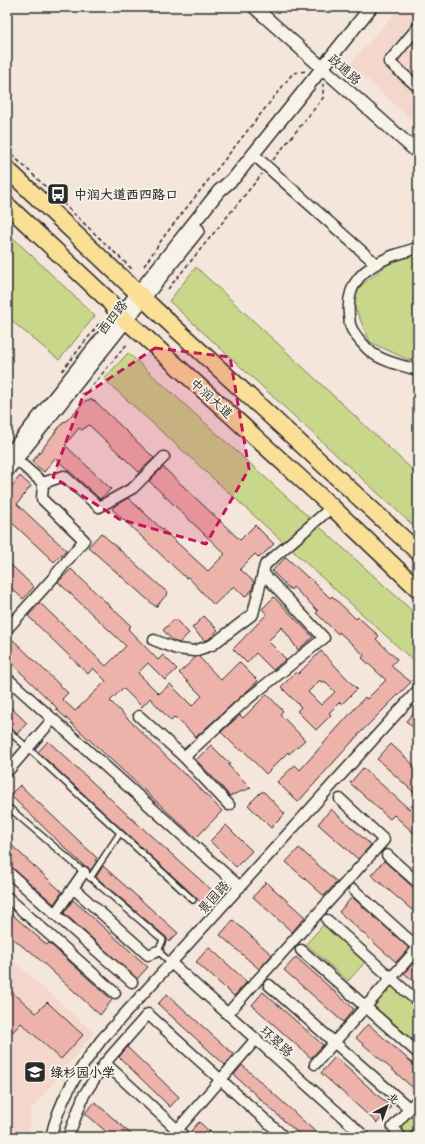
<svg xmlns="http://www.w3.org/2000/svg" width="425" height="1144" font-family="'Patrick Hand','LXGW WenKai TC',sans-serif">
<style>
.built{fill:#f3d7cd}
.green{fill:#c9d78a;stroke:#7a815a}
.building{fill:#edb3aa;stroke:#2b2b2b;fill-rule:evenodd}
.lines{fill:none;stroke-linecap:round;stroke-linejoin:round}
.service-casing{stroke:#2b2b2b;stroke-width:8}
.minor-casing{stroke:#2b2b2b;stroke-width:13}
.tertiary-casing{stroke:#2b2b2b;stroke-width:15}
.primary-casing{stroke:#2b2b2b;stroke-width:19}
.path{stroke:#2b2b2b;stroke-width:1.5;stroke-dasharray:4 3;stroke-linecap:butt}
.service{stroke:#f7f3e8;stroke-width:5}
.minor{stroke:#f7f3e8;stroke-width:10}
.tertiary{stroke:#f7f3e8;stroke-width:12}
.primary{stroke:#fadf96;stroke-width:16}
.marked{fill:#c2185b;fill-opacity:0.2;stroke:#c2185b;stroke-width:3;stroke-dasharray:8 5;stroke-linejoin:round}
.labels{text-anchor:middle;stroke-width:3.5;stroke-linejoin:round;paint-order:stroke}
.street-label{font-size:13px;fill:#2b2b2b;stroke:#f7f3e8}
.poi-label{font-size:13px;font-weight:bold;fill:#2b2b2b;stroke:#f7f3e8;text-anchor:start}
</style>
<rect width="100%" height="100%" fill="#f5e6dc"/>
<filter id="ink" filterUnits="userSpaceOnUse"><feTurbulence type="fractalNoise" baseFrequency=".025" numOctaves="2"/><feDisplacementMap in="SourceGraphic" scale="8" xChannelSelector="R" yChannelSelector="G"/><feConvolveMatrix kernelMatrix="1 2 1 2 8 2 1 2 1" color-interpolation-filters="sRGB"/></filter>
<g filter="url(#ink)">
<!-- built -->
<g class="built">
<polygon points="400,7 418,7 418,126 350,64"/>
<polygon points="7,955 94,1033 31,1110 29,1137 7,1137"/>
</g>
<!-- green -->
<g class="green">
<polygon points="7,232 95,316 59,360 14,323 7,315"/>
<polygon points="418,254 418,361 409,360 370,342 353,303 358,288 388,264"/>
<polygon points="196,267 418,475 418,530 169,301"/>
<polygon points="128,353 418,616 418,665 104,379"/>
<polygon points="326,922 368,959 348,981 306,944"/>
<polygon points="393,982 418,1004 418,1034 413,1040 373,1005"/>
<polygon points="418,1105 418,1125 407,1137 398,1128"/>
</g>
<!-- building -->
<g class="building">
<polygon points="91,399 96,402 154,458 139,472 89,425 82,430 79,428 65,445 111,489 100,499 55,458 44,472 32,462 64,421 65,422 85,401"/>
<polygon points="163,467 240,540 255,525 274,544 259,558 255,554 240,569 254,582 252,590 245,597 234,586 214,605 188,577 186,578 112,509 116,505 128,498 208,571 225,554 149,481"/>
<polygon points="20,476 31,486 17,504 66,550 54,562 7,518 7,492"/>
<polygon points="101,533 168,593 156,607 88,547"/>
<polygon points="286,557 308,578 309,577 330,598 332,596 356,619 358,617 379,636 376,639 397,659 391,666 411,682 360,733 298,802 277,782 295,765 300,770 365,697 367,699 386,680 362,658 364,655 339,632 338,634 316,613 318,611 293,587 291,590 272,571"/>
<polygon points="7,561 34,587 23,599 7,584"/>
<polygon points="71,569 131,626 128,629 158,660 163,655 177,669 165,680 148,663 138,673 159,694 170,684 192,706 202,696 179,673 196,657 198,656 221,680 239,662 258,681 196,737 175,717 171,721 150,698 142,707 123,688 110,701 185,775 186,774 222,811 196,838 56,709 57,708 7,659 8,635 68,693 62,699 75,711 106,681 93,668 88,674 28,616 40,603 106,666 126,646 58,582"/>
<polygon points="274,597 313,637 298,650 282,627 268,641 286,659 273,670 256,653 247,663 233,649 267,614 262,609"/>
<polygon points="204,616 218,630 209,639 205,641 192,628"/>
<polygon points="175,619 189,633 179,643 173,641 163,630"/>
<path d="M321 651 357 689 342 704 340 702 329 713 331 715 316 730 297 711 301 707 281 687 296 672 298 674ZM320 680 322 683 324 681 335 692 321 705 308 692Z"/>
<polygon points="267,694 283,711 280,714 305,740 289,754 288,752 266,774 242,749 240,751 221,732 240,715 243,718"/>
<polygon points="7,704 27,723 17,734 7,725"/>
<polygon points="418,708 418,732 406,721"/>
<polygon points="48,741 131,818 215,893 204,905 38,752"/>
<polygon points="391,744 418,769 418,796 377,759"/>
<polygon points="211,745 230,764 228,765 251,788 229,796 224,789 196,760"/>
<polygon points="363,768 409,809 418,799 418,837 394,815 390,819 350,783"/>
<polygon points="20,785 97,858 95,860 97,861 90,871 88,867 84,866 10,795"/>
<polygon points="261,792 264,792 285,814 271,828 248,805"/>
<polygon points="331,809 371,845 358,859 318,824"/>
<polygon points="226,825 252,851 236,867 210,841"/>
<polygon points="7,841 62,892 54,904 7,863"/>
<polygon points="299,848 337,882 324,896 286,862"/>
<polygon points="384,861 414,888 418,889 418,915 371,875"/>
<polygon points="103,866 178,933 169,942 166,937 96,877"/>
<polygon points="266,882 305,917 292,932 253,897"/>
<polygon points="352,897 409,948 396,962 339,912"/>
<polygon points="73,900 148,967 137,979 64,913"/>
<polygon points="7,910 47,945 49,943 112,1000 100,1015 29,950 28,951 7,933"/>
<polygon points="233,920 272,955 259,969 220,935"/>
<polygon points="209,947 247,982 234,996 196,962"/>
<polygon points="296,957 354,1009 343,1022 284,970"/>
<polygon points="418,958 418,985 404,973"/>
<polygon points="7,987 36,1013 47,1002 83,1035 61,1059 21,1023 7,1038"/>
<polygon points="263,992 323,1045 311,1058 252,1005"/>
<polygon points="167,994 233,1054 233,1056 225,1065 158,1004"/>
<polygon points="368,1024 418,1068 418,1080 412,1087 356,1038"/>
<polygon points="127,1047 179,1097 170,1107 119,1057"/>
<polygon points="335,1057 391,1107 377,1123 321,1073"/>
<polygon points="242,1065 297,1115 321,1137 303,1137 283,1120 234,1075"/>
<polygon points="95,1102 134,1137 112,1137 85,1113"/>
<polygon points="199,1122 216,1137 195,1137 190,1132"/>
</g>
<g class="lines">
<!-- service casing -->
<g class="service-casing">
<g id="service">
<polyline points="7,730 28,748 193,900"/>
<polyline points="7,806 163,940 158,951 171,963"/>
<polyline points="90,878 120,833"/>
</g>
</g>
<!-- minor casing -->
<g class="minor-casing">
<g id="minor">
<polyline points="418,27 389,62 418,87"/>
<polyline points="253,154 375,263"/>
<path d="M418 248C409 250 401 253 392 256 364 268 346 282 349 315 350 319 349 324 351 327 354 335 366 348 372 353 385 362 403 366 418 370"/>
<polyline points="11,455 43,483 64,476 99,507 133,488 164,457"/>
<polyline points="7,629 53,578 84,540 42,499 43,483"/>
<polyline points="154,640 177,649 194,651 212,645 253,614 265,565 332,507"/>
<polyline points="7,678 240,887"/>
<polyline points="139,716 184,757 229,805"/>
<polyline points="184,757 244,702 324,638 263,573"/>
<polyline points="7,772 53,719"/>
<polyline points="387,855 418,883"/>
<polyline points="7,871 55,914 84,872"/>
<polyline points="73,888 148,955 158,951"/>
<polyline points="7,897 115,993"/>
<polyline points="55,914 132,982"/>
<polyline points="327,920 391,978 418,948 354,890"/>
<polyline points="301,950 418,1053"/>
<polyline points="171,963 365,1137"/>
<polyline points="269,985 410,1109"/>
<polyline points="227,1014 384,840 340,799"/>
<polyline points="105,1063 185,1137"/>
<polyline points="315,1064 391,978 418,1002"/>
<path d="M51 1137C59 1100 79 1069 102 1039L418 690"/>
<polyline points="68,1137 84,1095 105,1063 148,1014 284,1137"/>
<polyline points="171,1137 256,1039"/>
<polyline points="401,1137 393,1127 418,1099"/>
<polyline points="415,1137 418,1133"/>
</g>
</g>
<!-- tertiary casing -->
<g class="tertiary-casing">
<g id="tertiary">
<polyline points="254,7 418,153"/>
<polyline points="7,457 219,191 235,177 371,7"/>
<polyline points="7,471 198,230"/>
</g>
</g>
<!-- primary casing -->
<g class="primary-casing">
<g id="primary">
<polyline points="7,169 162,316 418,552"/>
<polyline points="7,205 108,300 120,315 145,337 332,507 418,589"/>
</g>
</g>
<!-- path -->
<g class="path">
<polyline points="7,150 132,269"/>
<polyline points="273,160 323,98 323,84"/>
<polyline points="144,266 165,235 293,73 307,71"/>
<polyline points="168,289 262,174"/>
<polyline points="62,371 101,321"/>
<polyline points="82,394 87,392 127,344"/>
<polyline points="413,601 418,606"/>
</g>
<!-- service -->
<use href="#service" class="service"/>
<!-- minor -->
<use href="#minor" class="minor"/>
<!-- tertiary -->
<use href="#tertiary" class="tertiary"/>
<!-- primary -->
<use href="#primary" class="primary"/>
</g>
</g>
<!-- marked area -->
<path class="marked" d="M155 348 230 357 249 469 206 544 119 519 53 477 83 396Z"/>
<!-- icons -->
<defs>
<g id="bus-square" transform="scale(1.15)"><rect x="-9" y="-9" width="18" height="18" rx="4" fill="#2b2b2b" stroke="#f7f3e8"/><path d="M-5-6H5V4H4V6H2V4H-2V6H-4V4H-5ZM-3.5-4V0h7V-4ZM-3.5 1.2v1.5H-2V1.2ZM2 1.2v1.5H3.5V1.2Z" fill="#fff"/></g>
<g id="school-square" transform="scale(1.15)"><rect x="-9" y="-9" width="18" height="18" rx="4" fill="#2b2b2b" stroke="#f7f3e8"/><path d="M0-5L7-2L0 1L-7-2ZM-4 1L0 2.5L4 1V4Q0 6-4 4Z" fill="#fff"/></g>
</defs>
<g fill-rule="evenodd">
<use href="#bus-square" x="58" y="194"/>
<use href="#school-square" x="35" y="1072"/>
</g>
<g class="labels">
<!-- street labels -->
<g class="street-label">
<text transform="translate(345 69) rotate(42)" y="5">政通路</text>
<text transform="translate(112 317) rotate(-52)" y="5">西四路</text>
<text transform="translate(212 398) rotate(42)" y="5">中润大道</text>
<text transform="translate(213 897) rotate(-48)" y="5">景园路</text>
<text transform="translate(277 1041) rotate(42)" y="5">环翠路</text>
</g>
<!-- poi labels -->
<g class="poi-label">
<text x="74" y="199">中润大道西四路口</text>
<text x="50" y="1077">绿杉园小学</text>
</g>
</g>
<!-- margin -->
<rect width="425" height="1144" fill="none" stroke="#f7f3e8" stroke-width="24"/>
<rect x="12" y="12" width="401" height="1120" fill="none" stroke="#2b2b2b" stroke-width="1.5" filter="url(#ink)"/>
<!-- north arrow -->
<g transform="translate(387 1106) rotate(41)" stroke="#f7f3e8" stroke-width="3" paint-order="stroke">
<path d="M0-3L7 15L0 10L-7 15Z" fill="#2b2b2b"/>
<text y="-6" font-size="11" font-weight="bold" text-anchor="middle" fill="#2b2b2b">北</text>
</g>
</svg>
